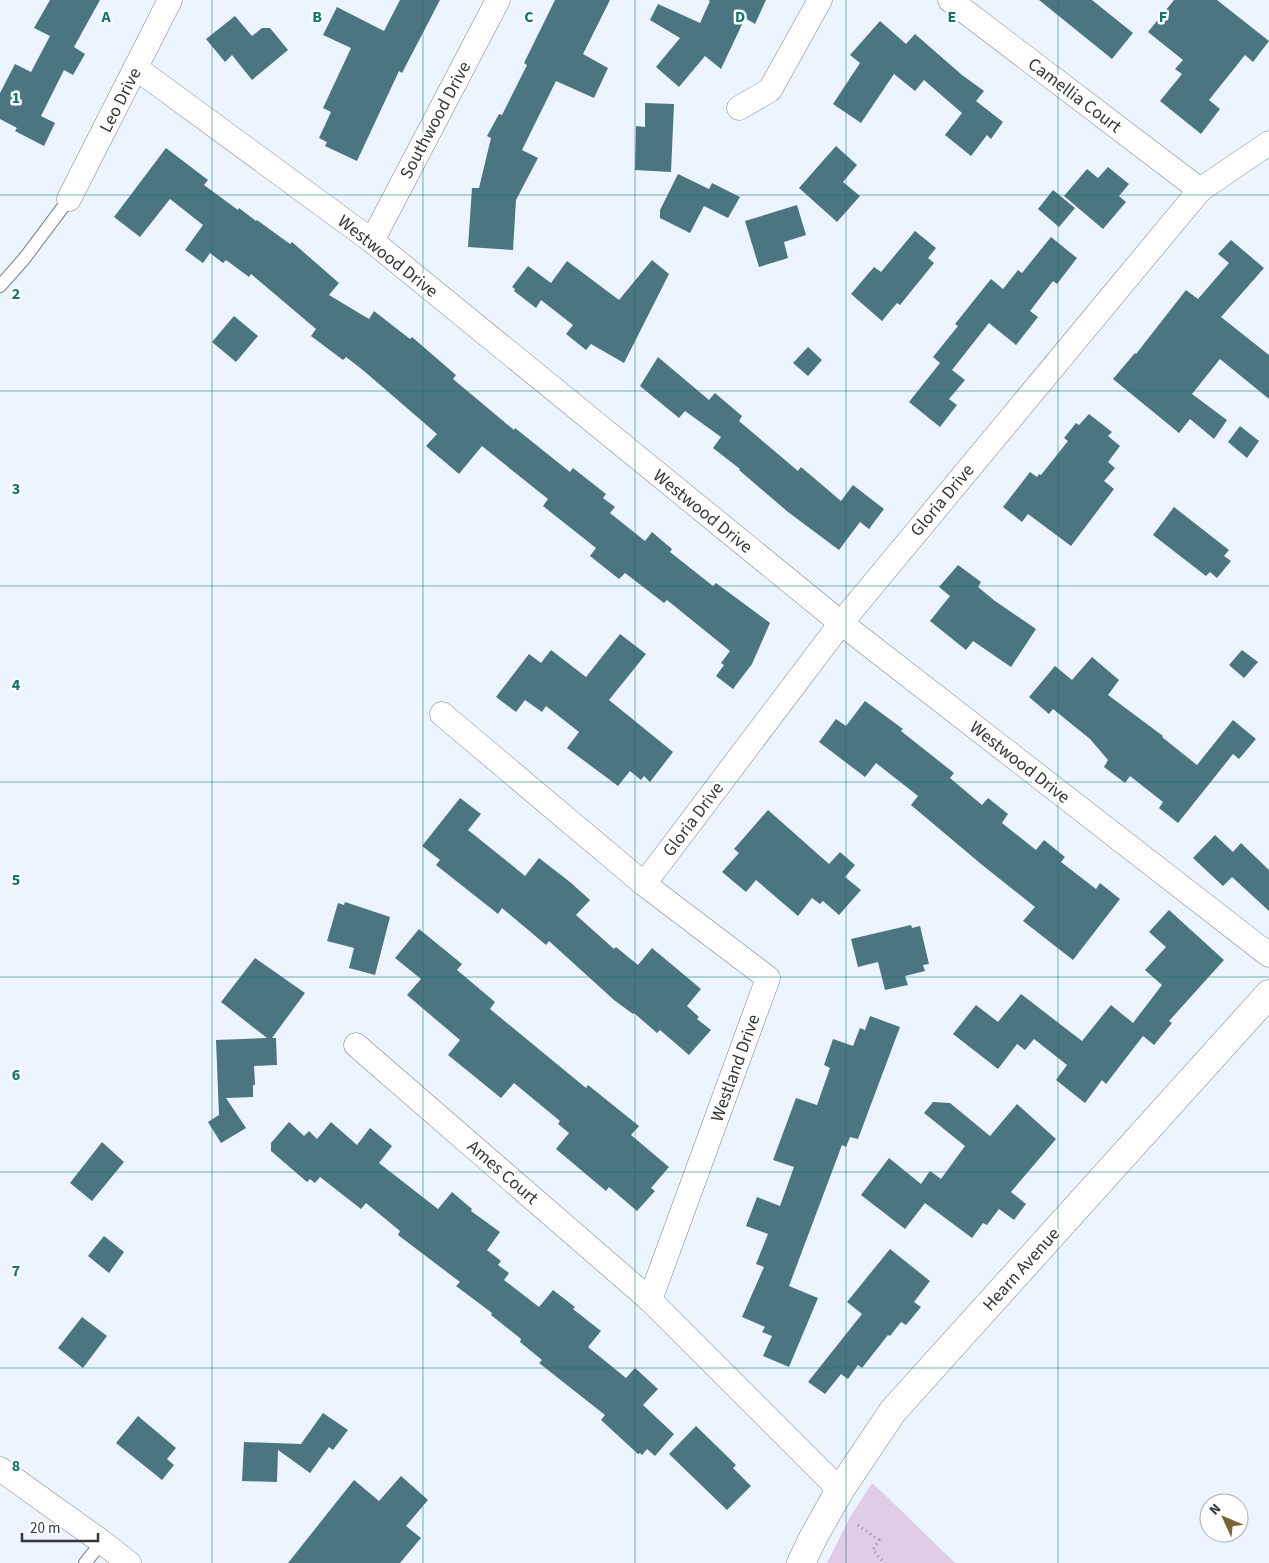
<svg xmlns="http://www.w3.org/2000/svg" width="1269" height="1563" font-family="'Source Sans 3',sans-serif">
<style>
.green{fill:#e0cce7}
.building{fill:#4a7581}
.lines{fill:none;stroke-linecap:round;stroke-linejoin:round}
.service-casing{stroke:#7a828a;stroke-width:14}
.minor-casing{stroke:#7a828a;stroke-width:25}
.secondary-casing{stroke:#7a828a;stroke-width:29}
.path{stroke:#8b9298;stroke-width:3;stroke-dasharray:1 4;stroke-linecap:butt}
.service{stroke:#fff;stroke-width:12}
.minor{stroke:#fff;stroke-width:24}
.secondary{stroke:#fff;stroke-width:28}
.grid{fill:none;stroke:#0f766e;stroke-width:1;stroke-opacity:0.55}
.labels{text-anchor:middle;stroke-width:5;stroke-linejoin:round;paint-order:stroke}
.street-label{font-size:18px;fill:#323639;stroke:#fff}
.grid-label{font-size:16px;text-anchor:middle;font-weight:bold;fill:#0f766e;stroke:#fff;stroke-width:5;stroke-linejoin:round;paint-order:stroke}
</style>
<rect width="100%" height="100%" fill="#ecf5ff"/>
<!-- green -->
<polygon class="green" points="872,1483 882,1492 955,1563 827,1563 850,1517"/>
<!-- building -->
<g class="building">
<polygon points="50,0 100,0 74,47 85,54 73,75 64,70 41,116 55,123 44,146 15,131 17,128 0,119 0,93 15,64 31,72 50,36 34,28"/>
<polygon points="400,0 440,0 402,73 399,71 357,161 325,146 327,142 319,138 331,112 323,108 351,48 323,35 337,7 384,31"/>
<polygon points="555,0 610,0 583,54 608,68 594,98 556,81 522,150 538,158 516,200 513,250 468,247 472,188 479,188 491,138 487,136 499,114 502,115 527,65 524,63"/>
<polygon points="708,0 766,0 755,24 745,18 721,69 705,56 679,87 656,67 680,38 650,20 658,4 700,23 710,1"/>
<polygon points="1039,0 1092,0 1133,33 1112,59"/>
<polygon points="1174,0 1217,0 1269,41 1253,62 1245,55 1209,100 1220,109 1201,134 1160,101 1182,74 1175,69 1183,60 1148,32"/>
<polygon points="235,16 252,36 262,28 270,28 288,50 252,80 232,55 225,62 206,39"/>
<polygon points="880,21 906,44 915,34 962,75 984,91 976,101 1003,122 991,139 987,135 971,156 945,135 962,113 924,80 915,91 894,74 861,123 833,104 860,63 850,55"/>
<polygon points="645,103 674,104 671,172 635,170 636,126 645,127"/>
<polygon points="836,146 857,165 843,182 860,196 837,222 799,188"/>
<polygon points="166,148 208,180 204,185 238,210 239,208 256,221 257,220 290,244 292,242 339,283 329,295 369,319 374,311 410,339 412,337 456,375 453,379 514,430 515,428 570,472 573,468 606,494 603,498 615,507 610,513 645,541 652,532 672,549 670,552 713,586 716,583 770,623 752,664 733,689 716,676 724,665 721,663 730,651 667,600 664,603 625,573 619,579 590,556 596,548 543,506 548,499 482,446 459,474 426,446 437,434 364,371 346,357 343,360 311,336 316,329 251,274 249,277 226,260 223,263 210,253 203,263 185,250 203,225 170,199 140,237 114,217"/>
<polygon points="1108,167 1129,184 1119,196 1126,202 1103,229 1064,196 1087,169 1098,178"/>
<polygon points="678,174 709,189 712,183 740,197 728,218 704,206 690,233 660,218 660,210"/>
<polygon points="1053,190 1075,208 1059,227 1038,209"/>
<polygon points="797,205 806,235 784,242 788,258 759,267 745,221"/>
<polygon points="915,231 936,248 928,258 934,263 900,305 897,303 882,321 851,294 874,267 881,272"/>
<polygon points="1051,237 1077,258 1057,284 1053,281 1030,311 1038,317 1016,345 989,323 952,370 965,380 949,399 957,405 940,427 909,402 940,363 933,357 958,326 955,324 991,279 1003,289 1018,270 1022,273"/>
<polygon points="1231,240 1264,268 1221,317 1269,355 1269,399 1220,359 1192,394 1227,420 1214,439 1190,419 1179,433 1113,379 1135,353 1136,354 1186,290 1198,299 1229,263 1218,254"/>
<polygon points="652,260 669,274 624,363 591,344 586,350 566,334 573,325 541,300 536,308 514,291 515,289 512,287 528,266 551,283 567,261 619,300"/>
<polygon points="234,316 258,336 236,362 212,342"/>
<polygon points="808,347 822,360 808,376 793,363"/>
<polygon points="658,357 709,400 715,393 742,416 739,421 798,471 801,467 841,501 853,485 884,509 869,529 860,522 839,550 788,512 739,470 740,469 713,448 721,437 685,411 679,418 640,386"/>
<polygon points="1089,414 1112,432 1108,436 1120,446 1108,462 1115,468 1104,481 1114,489 1071,546 1028,514 1022,522 1003,507 1030,472 1037,477 1039,474 1041,475 1068,441 1064,438 1076,423 1079,425"/>
<polygon points="1240,426 1259,441 1247,458 1228,442"/>
<polygon points="1174,507 1229,550 1224,556 1231,561 1217,578 1210,572 1206,576 1153,535"/>
<polygon points="958,565 981,582 978,587 995,601 1036,629 1011,667 973,641 966,650 930,621 950,596 939,587"/>
<polygon points="620,634 646,654 609,700 673,752 650,782 644,776 641,780 630,771 618,786 567,748 579,732 546,706 542,712 525,700 516,712 496,697 529,654 541,663 551,650 586,677"/>
<polygon points="1242,650 1258,662 1244,678 1229,665"/>
<polygon points="1092,657 1119,680 1108,695 1163,736 1162,737 1197,765 1233,720 1256,739 1239,759 1233,754 1178,823 1159,808 1163,802 1130,776 1125,783 1104,767 1108,760 1090,739 1053,709 1049,714 1029,697 1055,666 1072,680"/>
<polygon points="865,701 903,729 901,731 954,773 950,778 982,805 988,798 1008,814 1002,823 1036,850 1044,840 1065,857 1061,862 1096,889 1100,883 1120,899 1073,960 1023,921 1035,907 981,864 911,805 918,796 876,763 865,777 819,742 836,719 846,726"/>
<polygon points="460,798 481,814 468,830 508,862 525,876 539,858 570,882 590,900 576,915 614,949 616,947 638,965 652,948 701,989 687,1006 699,1017 697,1019 711,1030 689,1055 660,1030 657,1033 634,1013 633,1014 614,1000 549,941 546,945 502,908 498,914 436,865 440,860 422,846"/>
<polygon points="768,810 829,864 840,852 855,865 845,877 861,890 839,915 823,901 820,904 812,898 798,916 756,880 746,892 722,872 739,853 734,849"/>
<polygon points="1215,835 1233,852 1241,843 1269,870 1269,911 1232,877 1223,886 1193,858"/>
<polygon points="345,902 390,917 375,975 349,968 354,948 327,941 338,903 344,905"/>
<polygon points="1169,910 1224,960 1169,1021 1172,1023 1154,1045 1143,1036 1106,1084 1102,1080 1085,1103 1056,1080 1067,1065 1034,1039 1025,1050 1017,1044 998,1069 953,1034 976,1005 998,1022 1021,994 1082,1041 1111,1005 1133,1023 1162,985 1145,970 1166,947 1149,932"/>
<polygon points="911,925 912,928 920,926 929,964 923,965 925,971 905,976 908,985 885,990 878,962 858,967 851,939"/>
<polygon points="419,929 462,964 457,970 495,1002 490,1009 586,1088 588,1085 639,1126 631,1135 669,1167 651,1188 655,1191 637,1211 609,1187 606,1191 556,1149 569,1133 558,1124 560,1121 514,1083 501,1098 448,1055 460,1040 407,995 421,979 395,958"/>
<polygon points="255,958 305,993 272,1038 276,1038 277,1065 254,1066 255,1085 253,1085 253,1097 226,1098 246,1128 221,1143 208,1122 219,1115 216,1040 267,1038 221,1002"/>
<polygon points="870,1016 900,1027 858,1139 850,1137 846,1147 842,1145 789,1286 818,1298 789,1367 763,1356 772,1336 762,1332 765,1327 742,1317 764,1267 756,1264 768,1234 746,1226 757,1197 780,1206 794,1167 773,1160 796,1098 817,1105 830,1068 824,1065 833,1039 853,1046 860,1028 865,1030"/>
<polygon points="933,1102 950,1103 990,1136 1017,1104 1056,1139 1011,1192 1026,1204 1014,1220 999,1209 987,1225 983,1223 972,1238 925,1203 905,1229 861,1195 889,1158 921,1184 930,1171 941,1179 965,1146 924,1113"/>
<polygon points="289,1122 304,1136 309,1131 317,1139 331,1122 357,1145 370,1128 392,1146 379,1163 438,1209 452,1192 472,1209 471,1211 500,1232 487,1250 501,1261 498,1265 509,1273 504,1280 539,1307 553,1290 575,1307 573,1309 601,1331 588,1347 626,1378 635,1368 658,1389 643,1405 674,1434 655,1456 647,1449 642,1455 640,1453 638,1454 601,1420 605,1415 539,1363 542,1360 520,1342 521,1339 491,1315 492,1313 456,1286 460,1282 398,1235 400,1231 366,1203 361,1209 320,1177 315,1183 310,1179 307,1182 271,1151 271,1143"/>
<polygon points="102,1142 124,1162 92,1201 70,1183"/>
<polygon points="104,1236 124,1252 109,1273 88,1256"/>
<polygon points="890,1249 930,1281 914,1302 921,1307 906,1325 901,1322 890,1336 888,1335 862,1368 858,1365 848,1379 841,1374 825,1394 808,1382 862,1314 847,1302"/>
<polygon points="82,1317 107,1336 83,1368 58,1348"/>
<polygon points="323,1413 348,1430 333,1450 329,1447 310,1473 278,1450 277,1482 242,1481 244,1442 301,1444"/>
<polygon points="138,1416 176,1448 167,1459 174,1465 162,1480 116,1443"/>
<polygon points="696,1426 736,1465 733,1468 751,1486 727,1510 669,1454"/>
<polygon points="401,1476 428,1500 406,1526 421,1538 400,1563 288,1563 354,1480 379,1501"/>
</g>
<g class="lines">
<!-- service casing -->
<g class="service-casing">
<g id="service">
<polyline points="0,286 24,259 69,199"/>
<polyline points="85,1563 102,1542"/>
</g>
</g>
<!-- minor casing -->
<g class="minor-casing">
<g id="minor">
<polyline points="950,0 1200,190"/>
<polyline points="136,68 372,241 841,623 1269,955"/>
<polyline points="739,108 770,90 820,0"/>
<polyline points="69,199 170,0"/>
<polyline points="372,241 498,0"/>
<polyline points="442,714 644,884 768,978 650,1300"/>
<polyline points="644,884 841,623 1200,190 1269,143"/>
<polyline points="356,1045 650,1300 840,1490"/>
<polyline points="0,1469 102,1542 129,1563"/>
</g>
</g>
<!-- secondary casing -->
<g class="secondary-casing">
<polyline id="secondary" points="801,1563 814,1536 840,1490 893,1411 1269,994"/>
</g>
<!-- path -->
<polyline class="path" points="858,1525 879,1540 873,1550 884,1563"/>
<!-- service -->
<use href="#service" class="service"/>
<!-- minor -->
<use href="#minor" class="minor"/>
<!-- secondary -->
<use href="#secondary" class="secondary"/>
</g>
<!-- grid -->
<path class="grid" d="M212 0V1563M423 0V1563M635 0V1563M846 0V1563M1058 0V1563M0 195H1269M0 391H1269M0 586H1269M0 782H1269M0 977H1269M0 1172H1269M0 1368H1269"/>
<g class="labels">
<!-- street labels -->
<g class="street-label">
<text transform="translate(1075 95) rotate(37)" y="6">Camellia Court</text>
<text transform="translate(120 100) rotate(-63)" y="6">Leo Drive</text>
<text transform="translate(435 120) rotate(-62)" y="6">Southwood Drive</text>
<text transform="translate(388 256) rotate(38)" y="6">Westwood Drive</text>
<text transform="translate(942 500) rotate(-50)" y="6">Gloria Drive</text>
<text transform="translate(703 511) rotate(39)" y="6">Westwood Drive</text>
<text transform="translate(1020 762) rotate(38)" y="6">Westwood Drive</text>
<text transform="translate(693 819) rotate(-53)" y="6">Gloria Drive</text>
<text transform="translate(735 1068) rotate(-70)" y="6">Westland Drive</text>
<text transform="translate(503 1172) rotate(41)" y="6">Ames Court</text>
<text transform="translate(1021 1269) rotate(-48)" y="6">Hearn Avenue</text>
</g>
</g>
<g class="grid-label">
<text x="106" y="22">A</text>
<text x="317" y="22">B</text>
<text x="529" y="22">C</text>
<text x="740" y="22">D</text>
<text x="952" y="22">E</text>
<text x="1163" y="22">F</text>
<text x="16" y="103">1</text>
<text x="16" y="299">2</text>
<text x="16" y="494">3</text>
<text x="16" y="690">4</text>
<text x="16" y="885">5</text>
<text x="16" y="1080">6</text>
<text x="16" y="1276">7</text>
<text x="16" y="1471">8</text>
</g>
<!-- north arrow -->
<g transform="translate(1224 1518) rotate(314)"><circle r="24" fill="#ffffff" stroke="#adafb0"/>
<path d="M0-4L9 19L0 12L-9 19Z" fill="#7d6435"/>
<text y="-8" font-size="14" font-weight="bold" text-anchor="middle" fill="#323639">N</text>
</g>
<!-- scale -->
<path d="M22 1533v8h76v-8" fill="none" stroke="#323639" stroke-width="2.5"/>
<text x="30" y="1533" font-size="15" fill="#323639" stroke="#ffffff" stroke-width="4" paint-order="stroke">20 m</text>
</svg>
